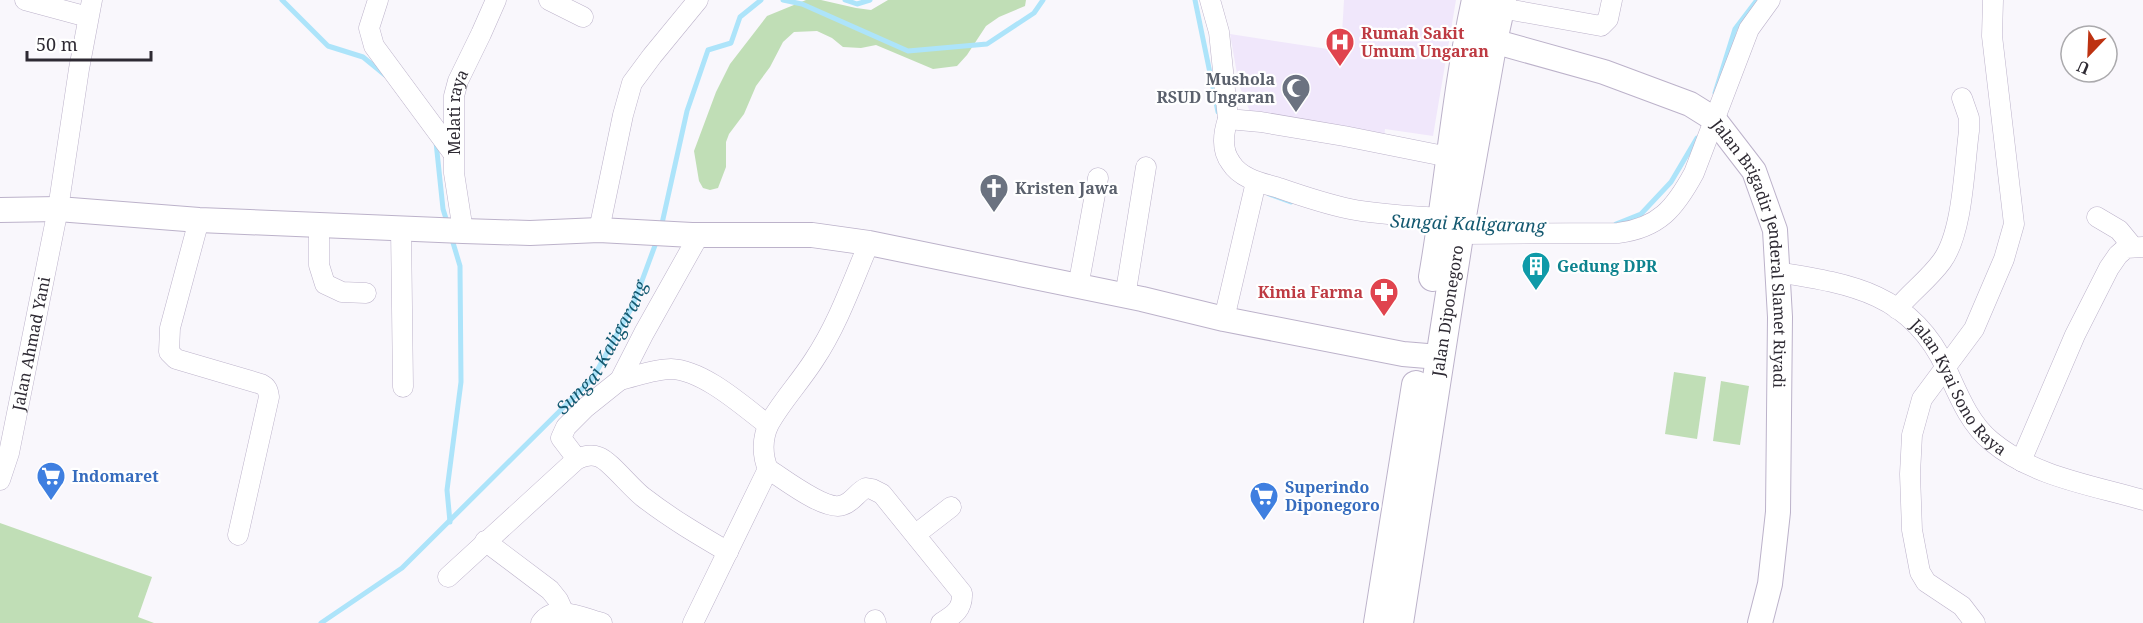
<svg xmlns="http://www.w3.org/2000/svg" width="2143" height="623" font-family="'Noto Serif',serif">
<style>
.built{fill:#f0e7fb}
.green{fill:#c0deb6}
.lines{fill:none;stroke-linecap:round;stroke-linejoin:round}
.stream{stroke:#ade4fa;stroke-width:5}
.minor-casing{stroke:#bcb2ca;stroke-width:21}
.major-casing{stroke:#bcb2ca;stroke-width:26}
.highway-casing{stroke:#bcb2ca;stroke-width:30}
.minor{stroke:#fff;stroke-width:20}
.major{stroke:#fff;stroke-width:24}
.highway{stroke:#fff;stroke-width:28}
.labels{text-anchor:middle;stroke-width:4.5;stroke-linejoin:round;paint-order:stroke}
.health-label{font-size:16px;font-weight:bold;fill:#be3a42;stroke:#fff;text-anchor:start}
.worship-label{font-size:16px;font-weight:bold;fill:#5b616d;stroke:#fff;text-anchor:end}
.street-label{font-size:16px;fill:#2e2a33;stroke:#fff}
.culture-label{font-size:16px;font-weight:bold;fill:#0d838f;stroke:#fff;text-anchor:start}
.shop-label{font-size:16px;font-weight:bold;fill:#366cbe;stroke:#fff;text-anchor:start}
.water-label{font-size:18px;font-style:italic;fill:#145970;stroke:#fff}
</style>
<rect width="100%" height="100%" fill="#f9f7fc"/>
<!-- built -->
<polygon class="built" points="1344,0 1456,0 1433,136 1385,129 1383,148 1251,114 1239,85 1230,34 1341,51"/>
<!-- green -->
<g class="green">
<polygon points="806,0 821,0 856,8 871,10 888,0 1026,0 1025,6 999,17 986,26 967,55 957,66 933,69 876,45 861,48 843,47 832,38 817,31 794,32 783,42 770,67 756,86 744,114 729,134 726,142 726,167 718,188 710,190 703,188 699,181 694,151 716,92 730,64 767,16"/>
<polygon points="1674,372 1706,377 1697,439 1665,434"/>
<polygon points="1721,381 1749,386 1740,445 1713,441"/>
<polygon points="0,523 152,577 138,617 154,623 0,623"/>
</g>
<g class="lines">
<!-- stream -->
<g class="stream">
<polyline points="282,0 328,46 363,57 385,75"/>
<polyline points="783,0 802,4 908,51 987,44 1034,13 1043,0"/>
<polyline points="845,0 857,4 870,0"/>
<polyline points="1195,0 1218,112"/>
<polyline points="1715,93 1735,29 1757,0"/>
<polyline points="436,142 443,209 448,225"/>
<polyline points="1269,194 1291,202"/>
<polyline points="1616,224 1641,214 1671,182 1697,138"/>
<polyline points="1403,225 1430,227"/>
<polyline points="661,228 687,111 708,50 731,43 740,17 761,0"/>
<polyline points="450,522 447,490 461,382 460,266 451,236"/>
<path id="s1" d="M321 623 402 568 593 378 633 305 657 240"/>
</g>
<!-- minor casing -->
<g class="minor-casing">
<g id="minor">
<polyline points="25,0 88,17"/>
<polyline points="378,0 369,28 374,46 453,153"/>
<polyline points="549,0 583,17"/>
<polyline points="1210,0 1219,32 1228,119 1261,122 1344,136 1449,157"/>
<polyline points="1490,6 1601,26 1608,19 1612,0"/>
<path d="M1228 119C1223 134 1221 150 1231 163 1241 179 1262 183 1279 188 1302 196 1326 204 1350 209 1380 215 1411 216 1441 218"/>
<polyline points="2097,217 2119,230 2133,247"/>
<path d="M199 220 170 328 169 352 176 359 261 384C267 387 268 390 269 397L238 535"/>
<polyline points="319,226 319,265 325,284 342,292 366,293"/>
<polyline points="401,228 403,387"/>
<polyline points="599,230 623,115 632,83 652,56 698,0"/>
<path id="s2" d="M463 231 454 173V96L458 81 481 34 496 0"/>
<path d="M1460 234 1618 233C1659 228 1675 208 1694 173L1749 29 1770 0"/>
<path id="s3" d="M1777 272C1851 284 1911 293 1946 368 1958 394 1969 423 1991 441 2034 477 2092 485 2143 500"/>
<polyline points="1078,287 1098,178"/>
<polyline points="1125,297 1146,167"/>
<path d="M1897 309C1911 292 1929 279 1942 261 1963 232 1964 168 1969 131V118L1962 98"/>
<polyline points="1224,319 1256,182"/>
<path d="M620 380C637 376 655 369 671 369 704 370 744 407 768 425"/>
<path d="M577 459C585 456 591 454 599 457 610 461 631 488 643 497 670 518 699 535 728 552"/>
<polyline points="2021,461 2075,335 2109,268 2118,255 2126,248 2143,247"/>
<path d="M768 469C784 479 826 512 843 505 853 502 857 492 866 488L872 489 882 494 962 593C963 609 954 615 941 623"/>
<path id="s4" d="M0 480 9 453 58 209 79 69 92 0"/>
<polyline points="916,534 951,507"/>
<polyline points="485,541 550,590 558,600 564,613"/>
<polyline points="448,577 577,459 561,438 566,427 585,408 620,380 644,333 699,235"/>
<polyline points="875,620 876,623"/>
<path d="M541 623C554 603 583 618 602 623"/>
<path d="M693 623 768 469C762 455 762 438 769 424 781 402 800 382 814 360 838 324 852 283 869 243"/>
<polyline points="1975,623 1962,606 1926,582 1920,572 1912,530 1910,474 1912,435 1922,399 1974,329 2004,259 2014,224 1992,36 1993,0"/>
</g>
</g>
<!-- major casing -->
<g class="major-casing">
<g id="major">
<path id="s5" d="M1474 38 1493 41 1604 72 1690 104 1714 119 1754 171 1775 230 1780 317 1778 512 1770 584 1760 623"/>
<polyline points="0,210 58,209 199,220 463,231 530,233 599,230 692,235 812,235 869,243 1142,299 1224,319 1403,354 1439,357"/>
</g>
</g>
<!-- highway casing -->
<g class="highway-casing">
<g id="highway">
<path d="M1433 277C1449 185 1456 92 1476 0"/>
<polyline points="1378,623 1416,385"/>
<path id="s6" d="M1399 623 1463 210 1493 41 1502 0"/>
</g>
</g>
<!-- minor -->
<use href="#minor" class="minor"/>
<!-- major -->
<use href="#major" class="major"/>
<!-- highway -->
<use href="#highway" class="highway"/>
</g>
<!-- icons -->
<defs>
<g id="hospital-pin" transform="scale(1.5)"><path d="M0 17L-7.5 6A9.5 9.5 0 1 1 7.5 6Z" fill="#e0444e" stroke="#fff"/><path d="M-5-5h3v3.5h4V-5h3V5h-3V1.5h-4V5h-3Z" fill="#fff"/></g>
<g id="mosque-pin" transform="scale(1.5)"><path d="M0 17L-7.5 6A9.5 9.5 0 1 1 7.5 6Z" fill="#6b7280" stroke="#fff"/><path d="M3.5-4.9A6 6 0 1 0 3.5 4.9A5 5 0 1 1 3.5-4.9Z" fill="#fff"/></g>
<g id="church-pin" transform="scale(1.5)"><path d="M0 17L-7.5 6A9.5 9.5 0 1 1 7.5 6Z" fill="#6b7280" stroke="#fff"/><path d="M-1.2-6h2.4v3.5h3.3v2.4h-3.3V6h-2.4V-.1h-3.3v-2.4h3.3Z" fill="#fff"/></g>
<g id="building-pin" transform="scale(1.5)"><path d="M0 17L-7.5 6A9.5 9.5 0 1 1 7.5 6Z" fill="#0f9aa8" stroke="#fff"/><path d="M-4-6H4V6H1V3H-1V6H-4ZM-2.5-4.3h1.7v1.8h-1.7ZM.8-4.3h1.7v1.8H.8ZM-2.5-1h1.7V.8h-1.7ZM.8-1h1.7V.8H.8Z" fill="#fff"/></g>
<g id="pharmacy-pin" transform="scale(1.5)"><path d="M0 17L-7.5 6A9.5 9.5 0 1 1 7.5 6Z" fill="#e0444e" stroke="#fff"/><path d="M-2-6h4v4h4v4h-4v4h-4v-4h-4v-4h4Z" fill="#fff"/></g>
<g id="supermarket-pin" transform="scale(1.5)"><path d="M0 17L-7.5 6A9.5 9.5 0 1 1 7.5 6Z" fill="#3f7fe0" stroke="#fff"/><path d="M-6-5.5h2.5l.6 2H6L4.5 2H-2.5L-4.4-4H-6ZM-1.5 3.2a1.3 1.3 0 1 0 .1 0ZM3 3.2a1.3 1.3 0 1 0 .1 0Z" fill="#fff"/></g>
</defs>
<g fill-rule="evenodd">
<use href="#hospital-pin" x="1340" y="42"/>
<use href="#mosque-pin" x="1296" y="88"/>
<use href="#church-pin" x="994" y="188"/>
<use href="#building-pin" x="1536" y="266"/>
<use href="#pharmacy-pin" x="1384" y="292"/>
<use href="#supermarket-pin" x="51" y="476"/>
<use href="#supermarket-pin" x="1264" y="496"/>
</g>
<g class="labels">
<!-- health labels -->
<g class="health-label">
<text x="1361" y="39">Rumah Sakit<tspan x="1361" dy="18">Umum Ungaran</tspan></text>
<text x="1363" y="298" text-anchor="end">Kimia Farma</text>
</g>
<!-- worship labels -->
<g class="worship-label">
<text x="1275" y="85">Mushola<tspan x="1275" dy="18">RSUD Ungaran</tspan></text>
<text x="1015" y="194" text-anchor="start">Kristen Jawa</text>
</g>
<!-- street labels -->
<g class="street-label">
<text dy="6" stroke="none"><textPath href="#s2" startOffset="120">Melati raya</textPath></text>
<text dy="6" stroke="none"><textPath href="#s5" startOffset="399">Jalan Brigadir Jenderal Slamet Riyadi</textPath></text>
<text dy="6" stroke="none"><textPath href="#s6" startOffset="316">Jalan Diponegoro</textPath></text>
<text dy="6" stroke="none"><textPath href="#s4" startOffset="140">Jalan Ahmad Yani</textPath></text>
<text dy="6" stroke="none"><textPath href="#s3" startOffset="228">Jalan Kyai Sono Raya</textPath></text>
</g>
<!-- culture labels -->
<g class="culture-label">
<text x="1557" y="272">Gedung DPR</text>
</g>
<!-- shop labels -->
<g class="shop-label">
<text x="72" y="482">Indomaret</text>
<text x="1285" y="493">Superindo<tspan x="1285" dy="18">Diponegoro</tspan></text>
</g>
<!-- water labels -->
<g class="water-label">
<text transform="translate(1468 224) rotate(2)" y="6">Sungai Kaligarang</text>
<text dy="6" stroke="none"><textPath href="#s1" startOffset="398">Sungai Kaligarang</textPath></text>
</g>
</g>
<!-- north arrow -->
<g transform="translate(2089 54) rotate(203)"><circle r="28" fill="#ffffff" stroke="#abaaad" stroke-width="1.5"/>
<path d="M0-4.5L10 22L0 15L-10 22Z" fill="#bd3211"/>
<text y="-9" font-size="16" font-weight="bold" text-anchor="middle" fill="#2e2a33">U</text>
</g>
<!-- scale -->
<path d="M27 51v9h124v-9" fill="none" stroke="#2e2a33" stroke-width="3"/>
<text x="36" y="51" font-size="18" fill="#2e2a33" stroke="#ffffff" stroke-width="4.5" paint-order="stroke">50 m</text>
</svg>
